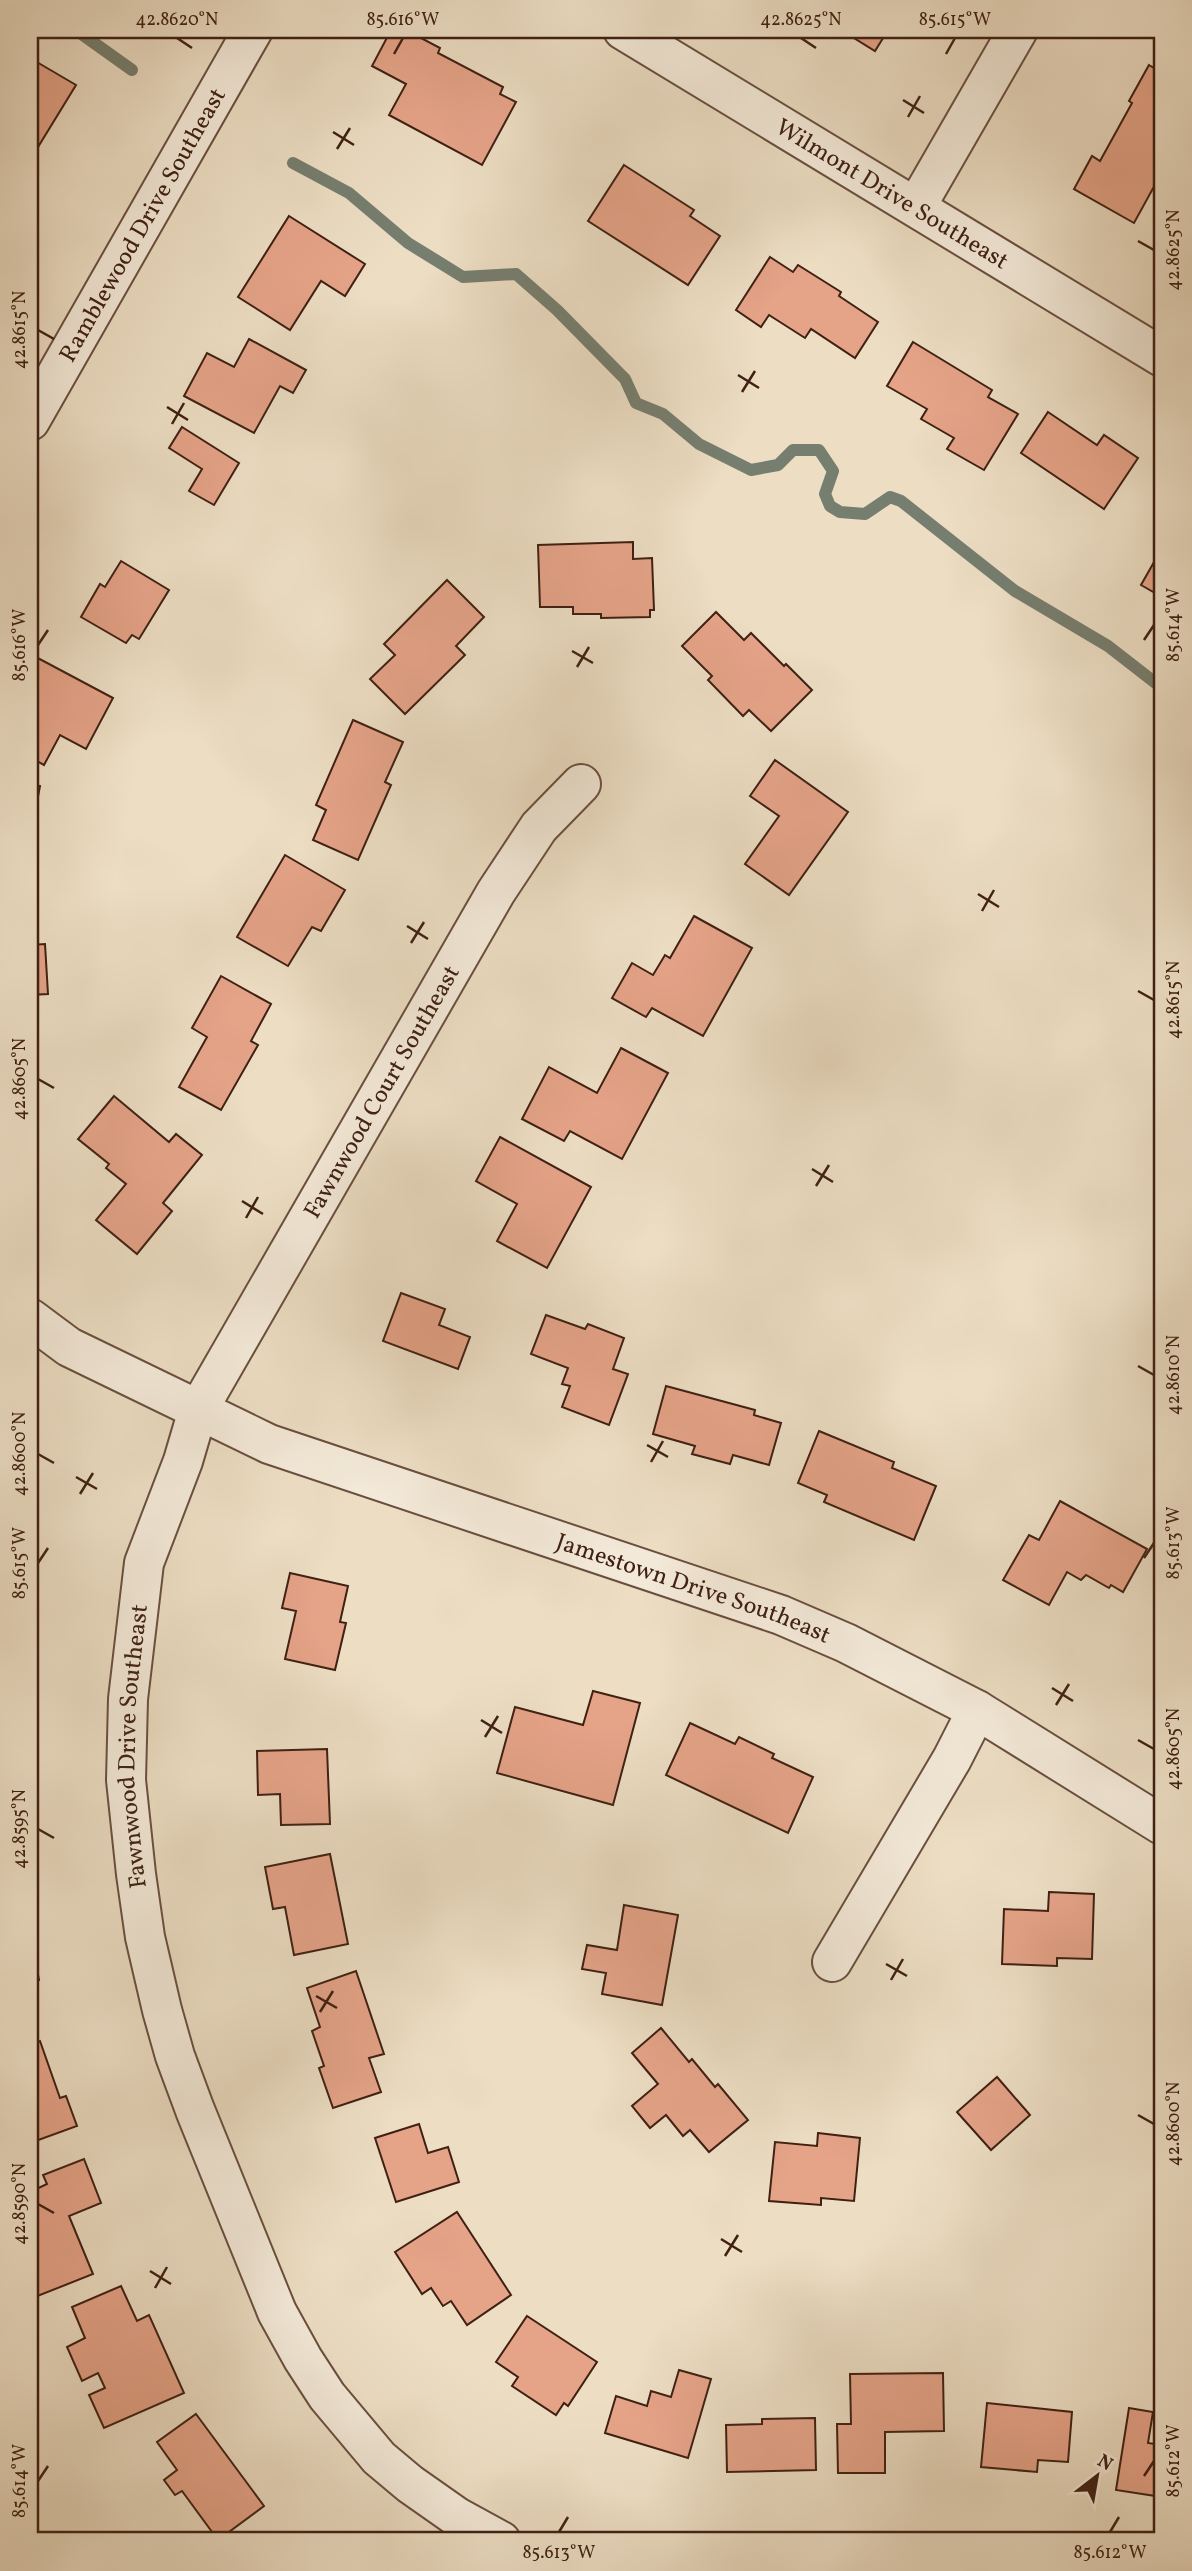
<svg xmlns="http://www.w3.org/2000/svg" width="1192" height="2571" font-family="Vollkorn,serif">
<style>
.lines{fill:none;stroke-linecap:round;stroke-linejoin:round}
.stream{stroke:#767e6f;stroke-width:12}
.building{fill:#e5a388;stroke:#3f2013;stroke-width:2}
.minor-casing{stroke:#6a4f3f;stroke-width:42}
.minor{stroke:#f3e9d8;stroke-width:38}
.ticks{fill:none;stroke:#3f2013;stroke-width:2.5}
.labels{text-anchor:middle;stroke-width:6;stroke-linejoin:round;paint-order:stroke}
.street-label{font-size:24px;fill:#3f2013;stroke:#f3e9d8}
.neatline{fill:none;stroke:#3f2013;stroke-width:2.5}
.ticks-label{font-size:18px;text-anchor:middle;fill:#3f2013}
</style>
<rect width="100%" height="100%" fill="#ecddc3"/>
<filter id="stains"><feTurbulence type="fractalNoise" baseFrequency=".00286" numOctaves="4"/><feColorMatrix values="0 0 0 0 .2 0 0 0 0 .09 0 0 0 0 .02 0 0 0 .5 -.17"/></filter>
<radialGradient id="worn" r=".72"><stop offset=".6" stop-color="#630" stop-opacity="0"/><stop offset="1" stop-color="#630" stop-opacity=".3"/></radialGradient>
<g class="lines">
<!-- stream -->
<g class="stream">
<polyline points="76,30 132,70"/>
<polyline points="293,163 349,193 408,243 463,277 516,274 557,310 625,379 636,403 663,414 699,444 751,470 778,465 793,450 819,450 833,471 825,494 830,506 840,512 865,514 890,497 901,501 1015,591 1108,646 1162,688"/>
</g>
</g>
<!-- building -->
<g class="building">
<polygon points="391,30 406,30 440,48 438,53 503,87 500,94 516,102 482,165 389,115 406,84 372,66"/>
<polygon points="841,30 888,30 875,51"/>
<polygon points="30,58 76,85 38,147 30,142"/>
<polygon points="1149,65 1162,73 1162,172 1134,223 1074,189 1092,156 1100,161 1132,103 1129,101"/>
<polygon points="624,165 694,210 690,216 720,236 688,285 588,221"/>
<polygon points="289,216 365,264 345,296 321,281 290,330 238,297"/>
<polygon points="770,257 793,272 798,265 841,292 839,296 878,322 855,358 811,329 805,338 769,315 761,327 736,310"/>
<polygon points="249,339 306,370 293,393 280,386 254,433 184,396 207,353 234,367"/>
<polygon points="913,342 992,390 988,397 1018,414 984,470 947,449 954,438 921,419 927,409 887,386"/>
<polygon points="1048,412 1097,445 1104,435 1138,458 1104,509 1021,453"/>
<polygon points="182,427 239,463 214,505 189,491 202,469 169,448"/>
<polygon points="633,542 633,559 652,558 654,610 650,610 650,617 601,618 601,614 573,614 573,607 540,607 538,545"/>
<polygon points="1162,548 1162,597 1141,585"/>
<polygon points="121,561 169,590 139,639 132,635 126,643 81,617 100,584 105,587"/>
<polygon points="447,580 484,617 456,646 465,655 405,714 370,679 395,655 384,644"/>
<polygon points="716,612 744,640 751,633 784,666 786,664 812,690 771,731 749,710 743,716 708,680 712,676 682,646"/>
<polygon points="34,656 113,698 86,749 60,735 44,765 30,757 30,664"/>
<polygon points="353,720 403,742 385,782 391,785 358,860 313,840 326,810 316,805"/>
<polygon points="775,760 848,812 789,895 745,864 779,816 750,796"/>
<polygon points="30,784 40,786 33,823 36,823 30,858"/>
<polygon points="285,855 345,890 321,931 312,927 288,966 237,937"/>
<polygon points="694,916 752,948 703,1036 652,1008 646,1017 612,998 632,963 653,975 665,955 670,958"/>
<polygon points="45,944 48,994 30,995 30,945"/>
<polygon points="221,976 271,1004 251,1041 258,1045 221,1110 179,1087 207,1037 192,1028"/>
<polygon points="621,1048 668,1073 622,1159 570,1131 564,1141 522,1119 549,1067 597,1093"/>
<polygon points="114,1096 169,1142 176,1134 202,1155 163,1203 172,1211 137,1254 96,1220 126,1184 106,1168 109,1164 78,1139"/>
<polygon points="500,1137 591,1187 547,1268 497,1241 517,1204 476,1181"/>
<polygon points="401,1293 445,1309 439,1325 470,1337 458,1369 383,1341"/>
<polygon points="546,1315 585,1329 588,1324 624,1338 613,1369 628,1374 609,1425 562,1407 570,1386 562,1384 568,1368 531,1354"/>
<polygon points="666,1386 755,1410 754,1415 781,1423 769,1465 733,1455 730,1464 692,1454 695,1446 653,1434"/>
<polygon points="819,1431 894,1462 892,1468 936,1486 914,1540 824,1502 827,1495 798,1483"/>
<polygon points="1060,1501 1147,1549 1123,1592 1111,1585 1109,1588 1086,1575 1081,1580 1067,1572 1049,1605 1003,1580 1029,1535 1039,1540"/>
<polygon points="290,1573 348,1586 340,1622 346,1623 335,1670 285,1659 296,1611 282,1608"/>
<polygon points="593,1691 640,1703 613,1805 497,1773 515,1707 583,1725"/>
<polygon points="690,1723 735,1744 739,1737 774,1754 772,1758 813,1777 788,1833 666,1775"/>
<polygon points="327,1749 330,1824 281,1825 280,1794 258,1795 257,1751"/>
<polygon points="330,1854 348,1944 294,1955 285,1907 273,1909 265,1867"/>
<polygon points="1049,1892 1094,1894 1092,1959 1057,1958 1057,1966 1002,1964 1004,1909 1048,1911"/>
<polygon points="624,1905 678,1915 662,2005 602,1994 606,1973 582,1969 587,1945 617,1950"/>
<polygon points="30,1948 33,1948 39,1980 30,1982"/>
<polygon points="356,1971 384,2054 369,2058 381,2092 333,2108 319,2068 324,2066 312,2031 320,2027 307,1988"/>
<polygon points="661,2028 689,2062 692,2059 715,2087 718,2084 748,2120 709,2152 690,2130 683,2136 666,2115 650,2128 632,2106 658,2084 632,2053"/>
<polygon points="40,2041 60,2098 66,2096 77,2126 30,2143 30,2045"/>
<polygon points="997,2077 1030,2115 991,2150 957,2112"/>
<polygon points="419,2124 428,2153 448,2147 459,2182 396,2202 375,2138"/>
<polygon points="818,2133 860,2138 854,2201 821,2198 821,2205 769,2201 775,2142 817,2146"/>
<polygon points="84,2159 101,2203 69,2216 93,2274 35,2297 30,2283 30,2192 47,2184 43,2175"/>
<polygon points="457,2212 511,2295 467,2325 451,2301 443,2306 431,2288 422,2294 395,2252"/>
<polygon points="121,2286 137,2321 149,2315 184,2393 104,2428 89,2395 105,2388 98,2373 82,2381 67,2347 85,2338 72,2307"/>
<polygon points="527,2316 597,2362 568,2406 564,2403 556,2415 512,2386 518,2377 496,2362"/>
<polygon points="679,2370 711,2379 688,2458 605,2433 616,2396 647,2406 651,2391 671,2397"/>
<polygon points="943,2373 944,2431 885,2432 885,2473 838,2473 837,2424 851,2424 850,2374"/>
<polygon points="987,2403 1072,2412 1068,2462 1038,2460 1037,2472 981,2467"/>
<polygon points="1129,2408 1153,2412 1148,2443 1162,2445 1162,2497 1116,2490"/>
<polygon points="196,2414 264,2506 218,2540 182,2491 175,2495 164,2480 177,2470 157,2442"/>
<polygon points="815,2418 816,2470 727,2472 726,2425 762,2424 762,2419"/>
</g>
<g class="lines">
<!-- minor casing -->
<g class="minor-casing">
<g id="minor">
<path id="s1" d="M623 30 1162 357"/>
<polyline points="916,207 1018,30"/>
<path id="s2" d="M30 421 253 30"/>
<path id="s3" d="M30 1318 69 1347 269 1444 781 1615 846 1643 977 1710 1162 1825"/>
<polyline points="832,1962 952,1759 977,1710"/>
<path id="s4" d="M501 2541 457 2517 410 2484 379 2458 327 2396 303 2359 277 2312 195 2110 175 2056 162 2010 145 1937 136 1874 126 1780 128 1699 144 1563 183 1461 198 1410 496 892 539 827 581 784"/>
</g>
</g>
<!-- minor -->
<use href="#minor" class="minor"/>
</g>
<!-- ticks -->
<path class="ticks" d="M177 38 192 48M801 38 816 48M394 54 403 38M946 54 955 38M903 100 924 113M908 117 920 96M333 132 354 145M337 149 350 128M1138 241 1154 250M38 330 54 339M738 375 759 388M742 392 755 371M167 407 188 420M172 424 184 403M1144 640 1154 625M38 645 48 630M572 651 593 663M577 667 589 647M978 894 999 907M982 911 994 890M407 926 428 939M411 943 424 922M1138 991 1154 1000M38 1079 54 1088M812 1169 833 1182M816 1186 829 1165M242 1201 263 1214M246 1218 258 1197M1138 1366 1154 1375M647 1445 668 1457M38 1454 54 1463M651 1462 663 1441M76 1477 97 1489M80 1494 93 1473M1144 1558 1154 1543M38 1563 48 1548M1052 1688 1073 1701M1056 1705 1069 1684M481 1720 502 1733M485 1737 498 1716M1138 1740 1154 1749M38 1829 54 1838M886 1964 907 1976M891 1980 903 1959M316 1996 337 2008M320 2012 333 1991M1138 2115 1154 2124M38 2204 54 2213M721 2239 742 2252M725 2256 738 2235M150 2271 171 2284M155 2288 167 2267M1144 2476 1154 2461M38 2481 48 2466M559 2532 568 2517M1110 2532 1119 2517"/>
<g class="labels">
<!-- street labels -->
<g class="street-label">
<text dy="8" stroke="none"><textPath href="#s1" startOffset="315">Wilmont Drive Southeast</textPath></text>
<text dy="8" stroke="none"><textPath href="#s2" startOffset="226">Ramblewood Drive Southeast</textPath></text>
<text dy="8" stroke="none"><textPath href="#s4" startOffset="1631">Fawnwood Court Southeast</textPath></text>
<text dy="8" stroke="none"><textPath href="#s3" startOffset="719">Jamestown Drive Southeast</textPath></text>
<text dy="8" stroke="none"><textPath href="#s4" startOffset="917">Fawnwood Drive Southeast</textPath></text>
</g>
</g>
<!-- margin -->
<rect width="1192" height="2571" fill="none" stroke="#ecddc3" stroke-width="77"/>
<!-- north arrow -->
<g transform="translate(1097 2476) rotate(31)" stroke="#f3e9d8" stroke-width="5" paint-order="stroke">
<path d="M0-5L12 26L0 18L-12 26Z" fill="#3f2013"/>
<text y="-10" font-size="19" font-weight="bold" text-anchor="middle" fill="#3f2013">N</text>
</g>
<rect x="38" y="38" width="1116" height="2494" class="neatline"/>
<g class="ticks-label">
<text x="177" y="25">42.8620°N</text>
<text x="403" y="25">85.616°W</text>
<text x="801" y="25">42.8625°N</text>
<text x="955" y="25">85.615°W</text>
<text transform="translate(1173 250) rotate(-90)" y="6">42.8625°N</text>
<text transform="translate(19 330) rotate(-90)" y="6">42.8615°N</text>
<text transform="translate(1173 625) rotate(-90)" y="6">85.614°W</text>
<text transform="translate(19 645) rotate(-90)" y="6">85.616°W</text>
<text transform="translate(1173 1000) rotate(-90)" y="6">42.8615°N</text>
<text transform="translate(19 1079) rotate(-90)" y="6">42.8605°N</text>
<text transform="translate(1173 1375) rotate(-90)" y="6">42.8610°N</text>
<text transform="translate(19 1454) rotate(-90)" y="6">42.8600°N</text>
<text transform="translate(1173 1543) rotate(-90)" y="6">85.613°W</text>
<text transform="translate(19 1563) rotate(-90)" y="6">85.615°W</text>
<text transform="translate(1173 1749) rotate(-90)" y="6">42.8605°N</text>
<text transform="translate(19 1829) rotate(-90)" y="6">42.8595°N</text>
<text transform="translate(1173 2124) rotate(-90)" y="6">42.8600°N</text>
<text transform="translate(19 2204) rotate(-90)" y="6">42.8590°N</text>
<text transform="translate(1173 2461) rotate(-90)" y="6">85.612°W</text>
<text transform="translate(19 2481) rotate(-90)" y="6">85.614°W</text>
<text x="559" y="2558">85.613°W</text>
<text x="1110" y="2558">85.612°W</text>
</g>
<rect width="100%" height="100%" filter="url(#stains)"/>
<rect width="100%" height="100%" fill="url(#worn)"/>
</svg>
